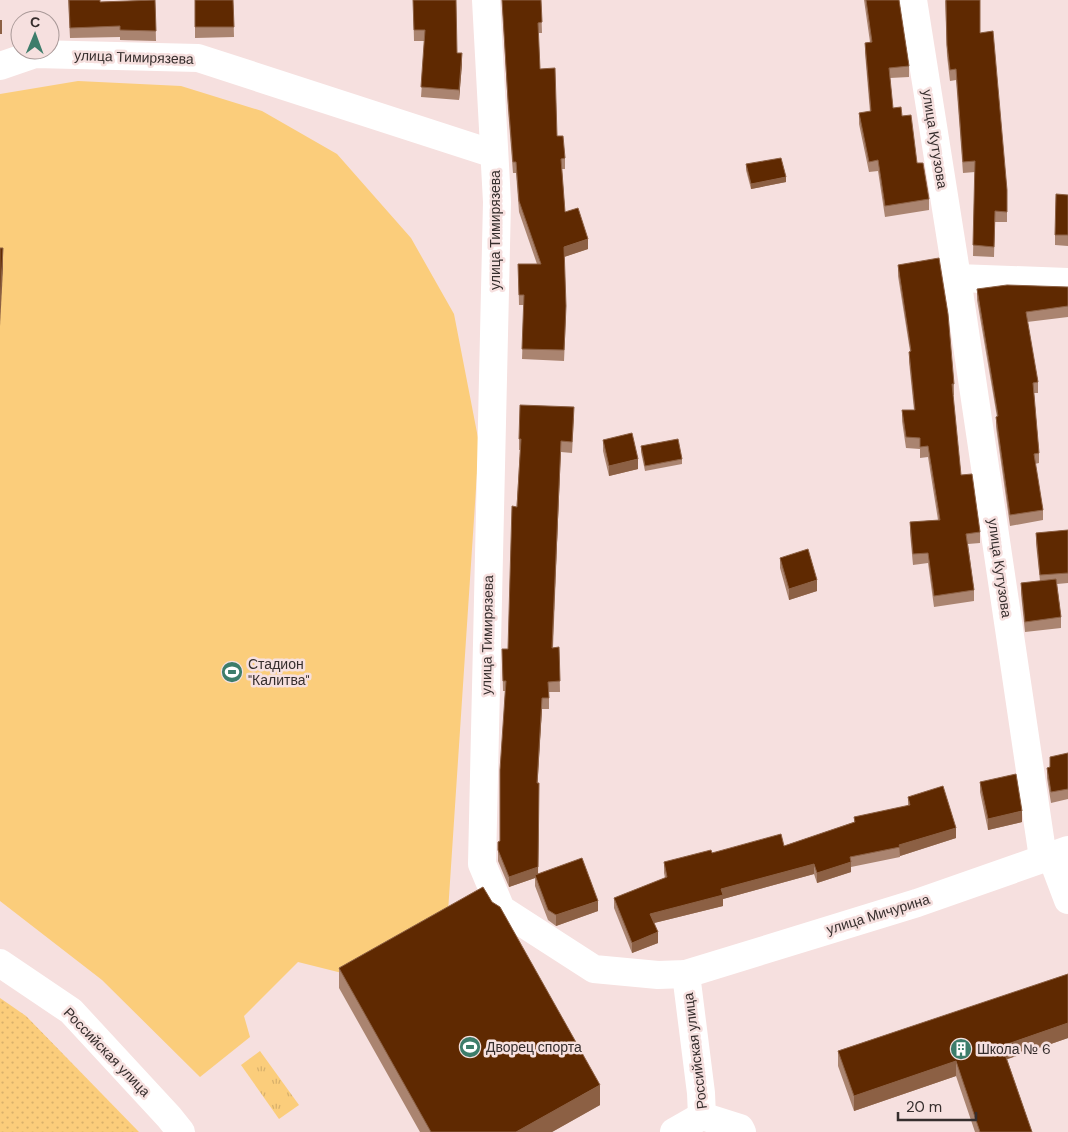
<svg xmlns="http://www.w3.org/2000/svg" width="1068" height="1132" font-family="'DM Sans',sans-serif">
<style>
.grass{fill:url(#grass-tufts)}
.park{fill:url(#park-dots)}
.pitch{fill:#fbcd7b}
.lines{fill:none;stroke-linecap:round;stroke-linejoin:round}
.minor{stroke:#fff;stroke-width:28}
.wall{fill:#aa8470}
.shaded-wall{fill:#8c6044}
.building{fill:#5f2901;stroke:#8c6044}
.labels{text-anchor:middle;stroke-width:5;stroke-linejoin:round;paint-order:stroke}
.street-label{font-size:14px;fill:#362e2d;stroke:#f6e0df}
.poi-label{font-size:14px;fill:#362e2d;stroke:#f6e0df;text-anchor:start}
</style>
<defs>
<pattern id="grass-tufts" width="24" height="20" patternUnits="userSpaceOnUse" patternTransform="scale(1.25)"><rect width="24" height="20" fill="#fbcd7b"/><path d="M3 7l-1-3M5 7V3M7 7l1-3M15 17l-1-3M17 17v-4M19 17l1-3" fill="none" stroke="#d8b06b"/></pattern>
<pattern id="park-dots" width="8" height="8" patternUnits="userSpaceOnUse" patternTransform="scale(1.25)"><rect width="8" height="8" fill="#fbcd7b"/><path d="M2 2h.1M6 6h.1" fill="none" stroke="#d8b06b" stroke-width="1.8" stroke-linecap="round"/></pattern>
</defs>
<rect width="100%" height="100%" fill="#f6e0df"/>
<!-- grass -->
<polygon class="grass" points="260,1051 299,1105 279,1119 241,1065"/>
<!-- park -->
<polygon class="park" points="0,998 26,1016 139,1132 0,1132"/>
<!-- pitch -->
<polygon class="pitch" points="78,81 181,86 262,111 337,154 411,238 454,314 479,443 448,912 342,973 298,962 244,1016 250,1037 200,1077 102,980 0,901 0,94"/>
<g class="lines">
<!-- minor -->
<g class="minor">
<polyline points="486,0 497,202 482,864 501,909 594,969 658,975 686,974 917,903 1068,850"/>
<polyline points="913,0 957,278 1043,858"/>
<polyline points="0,66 35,54 198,58 494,154"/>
<polyline points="957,278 1068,282"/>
<polyline points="1051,855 1068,900"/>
<polyline points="0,963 71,1011 169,1117 181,1132"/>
<polyline points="686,974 701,1093 702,1116 740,1128 742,1132"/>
<polyline points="674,1132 702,1116"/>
</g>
</g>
<!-- wall -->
<g class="wall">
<polygon points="68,0 100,0 100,2 155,0 156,41 120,40 120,37 70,38"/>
<polygon points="195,0 233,0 234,37 195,38"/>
<polygon points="413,0 457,53 462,64 459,100 421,97 425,41 414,41"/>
<polygon points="502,0 541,0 542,33 538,33 540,69 557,136 565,158 565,169 562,169 565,212 588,249 564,257 566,317 564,361 522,359 524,305 519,305 518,264 537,264 519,212 516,173 513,173 508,110"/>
<polygon points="864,0 899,0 909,66 909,77 890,78 893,108 902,116 929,199 929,210 885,217 878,171 869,172 859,124 859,113 870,112 865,53 865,43 870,42"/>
<polygon points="945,0 980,33 1007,190 1007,222 995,222 994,257 973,256 975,172 963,173 956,80 950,81 947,56"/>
<polygon points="746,164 786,182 751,189 746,170"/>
<polygon points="1068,195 1068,246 1055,245 1055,235"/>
<polygon points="898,265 954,384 954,395 953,395 961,475 980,532 980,543 968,544 974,590 974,601 934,607 928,563 913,565 910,533 910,522 938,520 928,457 920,458 920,449 906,448 902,421 902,410 914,410 909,362 910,351 898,276"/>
<polygon points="1068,287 1068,317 1027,322 1038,382 1038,393 1034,393 1039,453 1039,463 1035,464 1043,510 1043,520 1010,526 996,427 996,417 997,417 977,300 977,289"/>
<polygon points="574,418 572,453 561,452 558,519 553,648 559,647 560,692 549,692 549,709 542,709 537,783 538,874 598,911 556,926 548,920 535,886 535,878 509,887 498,861 498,842 500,841 505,691 503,691 502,649 508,649 520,450 519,450 519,439"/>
<polygon points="603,440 638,469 609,476 603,451"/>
<polygon points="641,446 682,459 682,464 645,471 641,452"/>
<polygon points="1068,530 1068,583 1057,584 1061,617 1061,628 1025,632 1021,594 1021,583 1040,581 1036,544 1036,533"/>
<polygon points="780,558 817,591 789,600 780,568"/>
<polygon points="1068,753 1068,799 1051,803 1047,778 1047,768 1050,767"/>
<polygon points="980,782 1022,822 988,830 980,792"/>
<polygon points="908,797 956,838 900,856 900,857 851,867 851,872 817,883 814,874 723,899 723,906 654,923 658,943 632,953 614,908 614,898 665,878 664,873 664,862 784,846 854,822 854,817 908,806"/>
<polygon points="339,968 600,1105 552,1132 420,1132 339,988"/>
<polygon points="1068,974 1068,1038 1007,1059 1032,1132 975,1132 956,1076 854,1111 838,1066 838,1051"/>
</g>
<!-- shaded-wall -->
<g class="shaded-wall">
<rect x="0" y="20" width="2" height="14"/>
<polygon points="462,53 462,64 459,100 459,90"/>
<polygon points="786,177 786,182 751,189 751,184"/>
<polygon points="588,239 588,249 564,257 564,247"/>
<polygon points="3,248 3,269 0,326 0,305"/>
<polygon points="561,441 558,519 552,658 558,508"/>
<polygon points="638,459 638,469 609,476 609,466"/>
<polygon points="817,580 817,591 789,600 789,589"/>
<polygon points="542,698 542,709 537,793 537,783"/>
<polygon points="539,783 538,877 535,875 535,878 509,887 509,877"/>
<polygon points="1022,811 1022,822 988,830 988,819"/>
<polygon points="956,828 956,838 900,856 899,845"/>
<polygon points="851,862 851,872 817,883 817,873"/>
<polygon points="814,864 814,874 723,899 723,906 650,924 650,914 721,889"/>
<polygon points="598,901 598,911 556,926 556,915"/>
<polygon points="658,932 658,943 632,953 632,943"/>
<polygon points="1068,1023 1068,1038 1002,1061 1002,1046"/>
<polygon points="956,1061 956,1076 854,1111 854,1096"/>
<polygon points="600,1085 600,1105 552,1132 516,1132"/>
</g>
<!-- building -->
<g class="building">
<polygon points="69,0 100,0 100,2 155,0 156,31 120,30 120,26 70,28"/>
<polygon points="195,0 233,0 234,27 195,27"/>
<polygon points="413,0 456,0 457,53 462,53 459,90 421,87 425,30 414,30"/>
<polygon points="502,0 541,0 542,22 538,23 540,69 555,68 557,136 563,136 565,158 561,159 565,212 578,208 588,239 564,247 566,306 564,350 522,349 524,295 519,295 518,264 541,264 519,201 516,162 513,162 508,99"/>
<polygon points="866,0 899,0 909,66 889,68 893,108 901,107 902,116 911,115 917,163 923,163 929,199 885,206 878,160 869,162 859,113 871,111 865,43 872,42"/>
<polygon points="946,0 980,0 980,33 993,31 1007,190 1007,212 995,211 994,247 973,245 975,161 963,162 956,69 950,70 947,45"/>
<polygon points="781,158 786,177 751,184 746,164"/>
<polygon points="1056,194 1068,195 1068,235 1055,235"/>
<polygon points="0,248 3,248 0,305"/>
<polygon points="939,258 948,314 954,384 952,384 961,475 972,474 980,532 966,534 974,590 934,596 928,553 913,554 910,522 940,520 928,446 920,447 920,438 906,437 902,410 915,410 909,352 911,351 898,265"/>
<polygon points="1007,285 1068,287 1068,306 1026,312 1038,382 1033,383 1039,453 1034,454 1043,510 1010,515 996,417 998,416 977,289"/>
<polygon points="520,405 574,407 572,442 561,441 558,508 552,648 559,647 560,681 548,682 549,698 542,698 537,783 539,783 538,867 509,877 498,850 498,842 500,841 500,770 506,681 503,681 502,649 508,649 512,506 517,507 521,439 519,439"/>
<polygon points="632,433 638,459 609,466 603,440"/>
<polygon points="678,439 682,459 645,466 641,446"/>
<polygon points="1068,530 1068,573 1040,575 1036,533"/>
<polygon points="808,549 817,580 789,589 780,558"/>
<polygon points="1056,579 1061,617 1025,622 1021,583"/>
<polygon points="1068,753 1068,789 1051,792 1047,768 1050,767 1050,757"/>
<polygon points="1016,774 1022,811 988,819 980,782"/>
<polygon points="943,786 956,828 899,845 900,847 850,857 851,862 817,873 814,864 721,889 723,895 650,914 658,932 632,943 614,898 667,877 664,862 711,850 712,853 781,834 784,846 855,822 854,817 910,805 908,797"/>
<polygon points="582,858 598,901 556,915 548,910 535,875"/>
<polygon points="483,887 492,902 500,907 600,1085 516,1132 431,1132 339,968"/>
<polygon points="1068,974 1068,1023 1002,1046 1032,1132 980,1132 956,1061 854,1096 838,1051"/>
</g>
<!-- icons -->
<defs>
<g id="stadium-disc" transform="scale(1.125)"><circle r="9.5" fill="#3d7d6b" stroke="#f6e0df"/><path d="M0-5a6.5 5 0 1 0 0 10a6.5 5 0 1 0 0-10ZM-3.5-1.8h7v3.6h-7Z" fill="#fff"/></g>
<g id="building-disc" transform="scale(1.125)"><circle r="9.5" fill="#3d7d6b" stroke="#f6e0df"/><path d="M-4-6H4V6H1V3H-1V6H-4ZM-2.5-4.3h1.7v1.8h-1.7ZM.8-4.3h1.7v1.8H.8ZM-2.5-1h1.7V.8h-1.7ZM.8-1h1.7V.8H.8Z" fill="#fff"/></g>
</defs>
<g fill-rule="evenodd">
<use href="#stadium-disc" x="232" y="672"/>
<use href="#stadium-disc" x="470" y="1047"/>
<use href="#building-disc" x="961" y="1049"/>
</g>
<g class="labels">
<!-- street labels -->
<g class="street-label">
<text transform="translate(134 57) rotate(2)" y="5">улица Тимирязева</text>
<text transform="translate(935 139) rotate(81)" y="5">улица Кутузова</text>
<text transform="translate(495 230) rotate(-90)" y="5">улица Тимирязева</text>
<text transform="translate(1000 568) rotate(82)" y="5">улица Кутузова</text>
<text transform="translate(487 635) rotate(-89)" y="5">улица Тимирязева</text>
<text transform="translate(878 914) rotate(-17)" y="5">улица Мичурина</text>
<text transform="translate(695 1051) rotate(-97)" y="5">Российская улица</text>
<text transform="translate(107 1052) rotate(46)" y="5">Российская улица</text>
</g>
<!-- poi labels -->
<g class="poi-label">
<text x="248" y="669">Стадион<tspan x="248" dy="16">"Калитва"</tspan></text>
<text x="486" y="1052">Дворец спорта</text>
<text x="977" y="1054">Школа № 6</text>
</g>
</g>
<!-- north arrow -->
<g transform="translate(35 35) rotate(1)"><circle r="24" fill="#f6e0df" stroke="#a99998"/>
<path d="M0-4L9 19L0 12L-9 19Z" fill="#3d7d6b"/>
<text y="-8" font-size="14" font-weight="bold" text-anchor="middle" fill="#362e2d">С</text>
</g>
<!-- scale -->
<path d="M898 1112v8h78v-8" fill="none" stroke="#362e2d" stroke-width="2.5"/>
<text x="906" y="1112" font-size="15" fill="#362e2d" stroke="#f6e0df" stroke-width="4" paint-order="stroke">20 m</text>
</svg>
